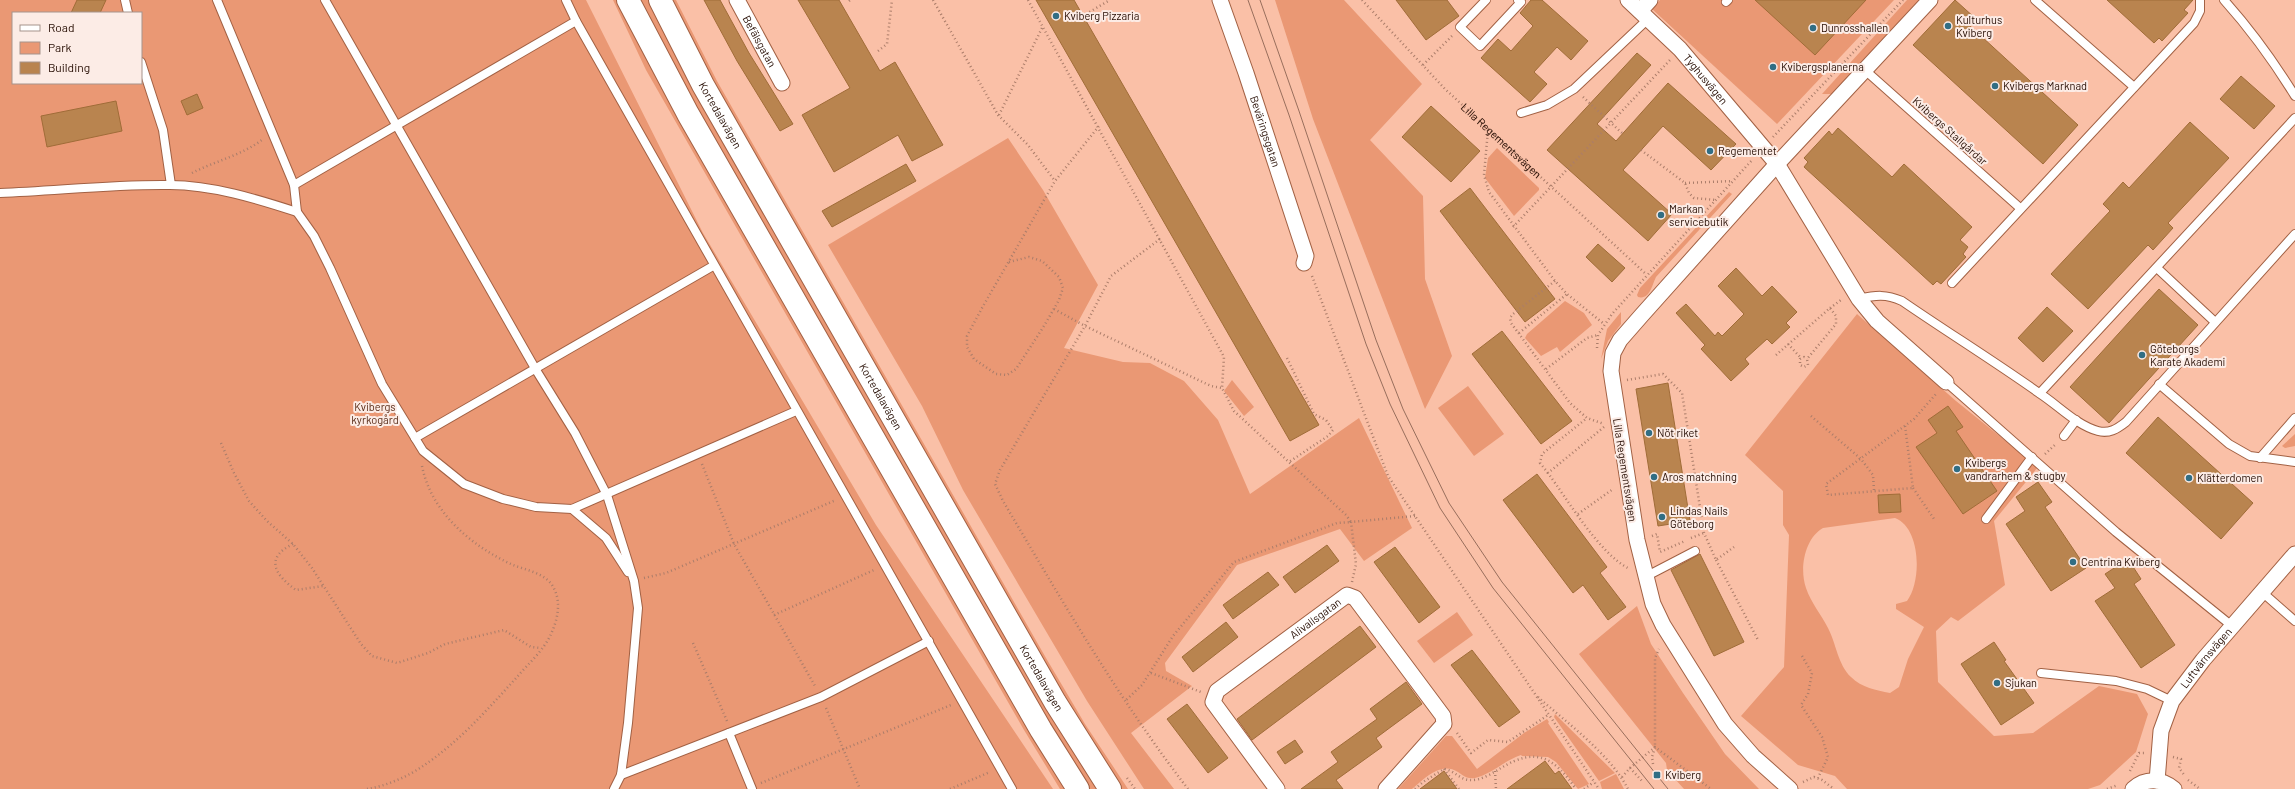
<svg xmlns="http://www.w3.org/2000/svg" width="2295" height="789" font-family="Barlow,sans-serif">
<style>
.green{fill:#ea9874;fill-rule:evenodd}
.building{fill:#b9844f;stroke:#a06c38}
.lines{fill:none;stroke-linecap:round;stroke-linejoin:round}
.service-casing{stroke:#a26144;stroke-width:10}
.minor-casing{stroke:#a26144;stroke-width:17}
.secondary-casing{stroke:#a26144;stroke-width:24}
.path{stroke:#ab7d6a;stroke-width:2.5;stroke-dasharray:1 3;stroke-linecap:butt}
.service{stroke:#fff;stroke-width:8}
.minor{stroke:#fff;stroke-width:15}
.secondary{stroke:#fff;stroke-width:22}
.tram{stroke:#986e5c;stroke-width:1}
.poi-dot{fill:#316e84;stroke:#fcece6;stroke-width:1.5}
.labels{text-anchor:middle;stroke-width:4;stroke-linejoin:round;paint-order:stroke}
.poi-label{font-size:11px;fill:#260d03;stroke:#fcece6;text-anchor:start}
.street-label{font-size:11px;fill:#260d03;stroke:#fcece6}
.park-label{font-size:11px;fill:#582b17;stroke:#fcece6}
</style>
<rect width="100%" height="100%" fill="#fac0a7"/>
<!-- green -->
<g class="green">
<path d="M0 0H586L703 233 876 525 1053 789H0ZM13 13H141V83H13Z"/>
<polygon points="613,0 617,0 653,72 1068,789 1060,789 1024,730 646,70"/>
<polygon points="639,0 650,0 1099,789 1090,789 1066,752 677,73"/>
<polygon points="672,0 676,0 717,81 1046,658 1085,724 1128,789 1122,789 1120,786 1060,690 711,80"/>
<polygon points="1275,0 1344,0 1422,84 1370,140 1423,196 1425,279 1452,356 1425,409 1313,119"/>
<polygon points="1660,0 1894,0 1777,124 1652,9"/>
<polygon points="1907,0 1919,0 1832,94 1822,94"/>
<polygon points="1008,138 1043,190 1098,285 1064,348 1123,362 1150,363 1184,381 1218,420 1250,494 1359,418 1412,528 1364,561 1340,529 1237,565 1165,663 1166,671 1192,686 1131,733 1174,789 1144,789 1087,701 963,490 922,406 828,245"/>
<polygon points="1497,148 1539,188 1539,190 1514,216 1485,178 1488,158"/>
<path d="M1729 192 1732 194 1656 277C1652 285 1650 300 1638 297L1637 295 1640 288Z"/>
<polygon points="1565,301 1584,313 1592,325 1560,352 1557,347 1541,356 1525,338 1527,334"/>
<polygon points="1621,312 1621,324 1608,341 1601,359 1607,329"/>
<path d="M1857 314 1956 401 2038 467 1994 521 2005 585 1958 621 1951 617 1936 631 1938 682 1994 736 2033 733 2099 686 2137 694 2148 714 2136 752 2100 785 2088 789H1847L1835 776 1798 765 1741 716 1784 667 1789 535 1783 525V491L1745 455ZM1895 518C1921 528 1922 581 1907 601L1896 604V609L1924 627 1908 659 1899 687 1890 693C1876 690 1862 688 1851 677 1838 665 1836 643 1828 628 1821 614 1811 603 1806 588 1799 568 1805 538 1823 528Z"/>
<polygon points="1232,380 1254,407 1244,416 1224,391"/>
<polygon points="1468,386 1504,434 1474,456 1438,408"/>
<polygon points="2295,434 2295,446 2285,448 2282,446"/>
<polygon points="1637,606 1651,644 1683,693 1725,754 1759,789 1684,789 1667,770 1666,763 1579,654"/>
<polygon points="1457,612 1473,635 1434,663 1417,641"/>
<polygon points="1555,714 1559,718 1615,773 1599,781 1554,717"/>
<path d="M1547 719 1549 722 1548 723 1589 784 1578 789 1556 762 1548 757 1522 756 1521 755C1505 760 1492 774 1475 778 1467 779 1464 776 1458 772 1441 761 1425 778 1412 789H1398L1446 736H1452L1477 769 1524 733Z"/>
<polygon points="1616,774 1624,789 1602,789 1600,782"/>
</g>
<!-- building -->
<g class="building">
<polygon points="77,0 106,0 100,13 71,13"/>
<polygon points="704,0 720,0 749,53 793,124 780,131 737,61"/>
<polygon points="798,0 839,0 880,71 895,62 943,145 912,161 898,135 834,172 802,115 850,88"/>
<polygon points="1036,0 1074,0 1319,425 1290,441"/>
<polygon points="1396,0 1447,0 1459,16 1426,40"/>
<polygon points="1531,0 1542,0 1588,41 1571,60 1557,47 1534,72 1547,84 1530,102 1481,58 1498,39 1511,51 1533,26 1520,13"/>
<polygon points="1755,0 1866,0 1815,55"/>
<polygon points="1955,0 1975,18 1969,25 2078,125 2043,164 1913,45"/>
<polygon points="2107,0 2193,0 2184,10 2188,13 2162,41 2159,38 2154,43"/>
<polygon points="1637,53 1651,65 1597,124 1616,141 1668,83 1736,144 1711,170 1663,126 1623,170 1672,214 1648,241 1547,150"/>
<polygon points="2241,76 2275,106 2254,129 2220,99"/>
<polygon points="197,94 203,108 187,115 181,101"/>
<polygon points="116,101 122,131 47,147 41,116"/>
<polygon points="1431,106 1480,151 1451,182 1402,137"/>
<polygon points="2190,122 2229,158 2168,223 2173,228 2153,250 2148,245 2088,309 2051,274 2110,211 2103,204 2123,182 2129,188"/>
<polygon points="1838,128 1892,177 1904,164 1972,227 1960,240 1968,247 1963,254 1966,257 1941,284 1937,281 1933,285 1804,167 1808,162 1804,158 1829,131 1832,135"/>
<polygon points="906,164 916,181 832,227 822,211"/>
<polygon points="1470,188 1555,299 1525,322 1440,211"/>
<polygon points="1598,244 1625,268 1612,282 1586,257"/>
<polygon points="1736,268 1762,296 1772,286 1797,312 1786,323 1790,327 1772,344 1767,339 1745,359 1749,364 1731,381 1701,349 1705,345 1676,313 1686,304 1715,336 1718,332 1722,336 1744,314 1718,286"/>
<polygon points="2159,289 2198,325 2109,423 2070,387"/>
<polygon points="2047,307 2073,331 2043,362 2018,338"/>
<polygon points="1502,331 1572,421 1541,444 1472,354"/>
<polygon points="1668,383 1690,521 1658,526 1636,389"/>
<polygon points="1948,406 1963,427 1956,431 1997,491 1963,514 1916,447 1937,433 1928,420"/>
<polygon points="2158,417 2253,503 2221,539 2126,453"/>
<polygon points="1537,474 1607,567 1600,573 1626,607 1608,620 1583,585 1573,593 1503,500"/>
<polygon points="2038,482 2052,502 2045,507 2086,568 2051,591 2006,524 2025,511 2016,497"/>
<polygon points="1900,494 1901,512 1879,513 1878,495"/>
<polygon points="1327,545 1339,561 1295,593 1283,577"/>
<polygon points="1395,547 1440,607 1419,623 1374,562"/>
<polygon points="1700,554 1744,642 1714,656 1671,570"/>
<polygon points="2128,559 2141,579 2134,584 2175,645 2141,668 2095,601 2115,588 2105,574"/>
<polygon points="1268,572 1279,585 1233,619 1223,605"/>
<polygon points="1226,622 1238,637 1193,672 1182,657"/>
<polygon points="1360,626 1376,647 1252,740 1237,719"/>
<polygon points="1994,642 2006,660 2004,661 2034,703 2001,725 1961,664"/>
<polygon points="1472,650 1520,712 1499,727 1451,665"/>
<polygon points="1406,682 1422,704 1376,738 1382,747 1336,780 1343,789 1301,789 1338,762 1331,752 1377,719 1370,709"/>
<polygon points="1187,704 1228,758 1208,773 1167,719"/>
<polygon points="1295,740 1303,752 1285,764 1277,752"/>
<polygon points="1545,761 1555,774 1559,771 1572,789 1507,789"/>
<polygon points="1444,771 1457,789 1420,789"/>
</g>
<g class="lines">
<!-- service casing -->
<g class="service-casing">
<g id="service">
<polyline points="125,0 128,13"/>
<polyline points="217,0 294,185 297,212 314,236 330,268 382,384 423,451 464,484 503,499 536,507 572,509 796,411"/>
<polyline points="325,0 536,370 575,433 607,495 634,581 638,608 628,723 621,775 614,789"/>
<polyline points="566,0 576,21 1012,789"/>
<polyline points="1486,0 1460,27 1480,46 1521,2 1518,0"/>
<polyline points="2035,0 2134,87"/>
<path d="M2224 0C2251 30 2274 62 2295 96"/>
<polyline points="1726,2 1728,0"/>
<polyline points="141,62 163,130 171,185"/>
<polyline points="1866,71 2020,208"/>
<polyline points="1521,113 1547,105 1574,89 1648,19"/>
<polyline points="294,185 576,21"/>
<path d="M0 193C56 191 113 184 170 185 212 185 257 199 297 212"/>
<polyline points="2157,268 2215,322"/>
<polyline points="1952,283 2194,23 2200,11 2200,0"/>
<path d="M1859 299C1876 295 1886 294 1902 301 1947 332 1994 361 2039 393 2058 405 2076 425 2098 431 2109 434 2117 429 2126 422L2295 234"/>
<polyline points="1946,382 2116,532 2232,626"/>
<polyline points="2159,384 2229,444 2250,456 2295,462"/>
<polyline points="2040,393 2295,118"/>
<polyline points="2064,436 2076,420"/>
<polyline points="415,438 713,266"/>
<polyline points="2260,458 2295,418"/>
<polyline points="572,509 606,538 628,572"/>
<polyline points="1986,519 2032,457"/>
<polyline points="1645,577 1695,551"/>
<polyline points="2262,592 2295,621"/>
<polyline points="2041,673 2116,681 2147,689 2172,701"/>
<polyline points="729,733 752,789"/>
<polyline points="621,775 821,697 929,641"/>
</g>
</g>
<!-- minor casing -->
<g class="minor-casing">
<g id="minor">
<path id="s2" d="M737 0 782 83"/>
<path id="s3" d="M1220 0 1246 73 1306 256 1304 263"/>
<path id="s4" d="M1628 0 1680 49 1777 164 1859 299 1877 321 1946 382"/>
<polyline points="1640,11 1650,0"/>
<path id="s5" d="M2157 781 2161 731 2172 701 2203 660 2295 554"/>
<path id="s6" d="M1277 789 1213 702 1217 691 1347 595 1355 598 1443 716 1444 724 1386 789"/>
<polyline points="1790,789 1753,756 1725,724 1663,625 1653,604 1637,540 1611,371 1613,353 1620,340 1641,316 1777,164 1930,0"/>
<path d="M2133 789C2145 778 2161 778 2174 789"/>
</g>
</g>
<!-- secondary casing -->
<g class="secondary-casing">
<g id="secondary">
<polyline points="628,0 688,114 857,409 1041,730 1078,789"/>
<path id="s7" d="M660 0 703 85 796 248 1055 702 1110 789"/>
</g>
</g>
<!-- path -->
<g class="path">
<polyline points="933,0 998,115 1028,145 1055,181"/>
<polyline points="1028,0 1224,357 1222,388 1234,411 1346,515 1351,522 1337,523 1234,562 1173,636 1142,685 1125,701"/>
<path id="s1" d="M1362 0 1445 89 1646 274"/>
<polyline points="849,1 850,0"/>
<polyline points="1086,14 1110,0"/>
<polyline points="878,51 887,44 892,0"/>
<polyline points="1423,65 1453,35"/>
<polyline points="1583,97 1622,133"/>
<polyline points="999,115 1043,26"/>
<polyline points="1488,130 1484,175 1489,192 1555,281 1567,294 1604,324"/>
<polyline points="1773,137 1903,0"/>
<polyline points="1641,150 1685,183 1689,193 1694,198 1716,200"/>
<path d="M192 173C215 161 243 155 263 139"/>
<polyline points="1685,183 1733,181"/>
<polyline points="1513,227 1670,60"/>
<polyline points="1009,262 1029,257 1042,261 1059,277 1063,288 1059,300 1044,326 1016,369 1007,375 996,374 974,359 967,347 967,336 982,308 1055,181 1099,126"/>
<polyline points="1312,276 1388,476 1599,789"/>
<polyline points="1555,281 1513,314 1510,318 1511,323 1570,403 1587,418 1604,424"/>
<polyline points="1830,308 1841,300"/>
<polyline points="1054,309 1085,326 1111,276 1160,239"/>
<polyline points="1519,333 1567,294"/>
<polyline points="1788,344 1801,358"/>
<polyline points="1597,348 1598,335 1612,314 1753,159"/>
<polyline points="1776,355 1830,308 1836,316 1836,324 1807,359 1808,365 1804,367 1800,365 1800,359 1804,357 1807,359"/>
<polyline points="1287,358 1314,414 1326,420 1333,430 1328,436 1289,462"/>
<polyline points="1546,369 1587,338 1598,335"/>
<polyline points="1627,380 1663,374 1682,393 1704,533 1716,560 1734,547"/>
<polyline points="1811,416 1861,459 1873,475 1874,490"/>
<polyline points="1905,426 1913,488 1828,495 1826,484 1914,419 1936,394"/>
<path d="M1604 427 1548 473C1567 499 1600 554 1628 568"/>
<polyline points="221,443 234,473 249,501 267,521 293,544 312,568 361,644 372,656 397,663 428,653 445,644 504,630 531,647 541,648"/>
<polyline points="2045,454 2056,444"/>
<polyline points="702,464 734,544 815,686"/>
<polyline points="1548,473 1540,463 1542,454 1587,418"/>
<polyline points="1913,488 1934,519"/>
<polyline points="1578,514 1613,489"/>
<polyline points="1652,536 1657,534 1660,552 1685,541"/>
<polyline points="1691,538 1704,533"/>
<path d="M293 544C264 558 275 575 296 590L323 586"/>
<polyline points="1716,560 1758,640"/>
<polyline points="644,578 666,573 836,500"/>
<polyline points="1352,582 1356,564 1351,522 1415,516"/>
<polyline points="774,615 874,570"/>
<polyline points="693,643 727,721"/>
<polyline points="1802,656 1812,673 1808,694 1801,705 1822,737 1828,757 1818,778"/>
<polyline points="1151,673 1201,692"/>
<path d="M1538 697C1567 723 1610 754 1628 789"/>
<polyline points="826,708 860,789"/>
<polyline points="1457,733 1471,753 1488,740 1508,742 1548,715"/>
<polyline points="2173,757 2181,759 2179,768 2185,776"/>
<polyline points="1653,764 1652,757 1655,747 1655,658 1659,649"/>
<polyline points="1630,768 1655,747 1711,789"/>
<polyline points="1444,769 1459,789"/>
<polyline points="1495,771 1496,789"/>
<polyline points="2130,771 2139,753 2144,753"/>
<polyline points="1622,777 1630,768 1642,781"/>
<polyline points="1127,778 1135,789"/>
<polyline points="2188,780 2200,789"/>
<polyline points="1803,782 1814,777 1822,780 1834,789"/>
<polyline points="761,783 951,705"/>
<path d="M367 789C386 786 407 777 423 766 459 742 488 709 517 677 528 664 544 650 551 634 558 619 562 600 552 585 544 573 526 570 513 565 471 546 431 512 422 466"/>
<polyline points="950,789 990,772"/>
<path d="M1188 789C1118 698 1061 599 1003 501L995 484 1000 470 1085 326 1211 386 1222 388"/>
<path d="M1415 789 1423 782 1444 769C1454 770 1460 780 1470 780 1480 781 1493 773 1501 768 1537 746 1554 758 1576 789"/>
<polyline points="1584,789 1594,782"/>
<polyline points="2107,789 2118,785"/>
</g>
<!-- service -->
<use href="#service" class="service"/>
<!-- minor -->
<use href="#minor" class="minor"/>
<!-- secondary -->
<use href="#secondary" class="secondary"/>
<!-- tram -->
<g class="tram">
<polyline points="1248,0 1289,115 1366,344 1390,404 1440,508 1493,588 1654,789"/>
<polyline points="1260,0 1299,111 1376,340 1403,409 1449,503 1502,582 1668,789"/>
</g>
</g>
<!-- markers -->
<g class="poi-dot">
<circle cx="1056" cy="16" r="4"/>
<circle cx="1948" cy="26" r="4"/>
<circle cx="1813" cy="28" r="4"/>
<circle cx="1773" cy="67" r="4"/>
<circle cx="1995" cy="86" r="4"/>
<circle cx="1710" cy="151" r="4"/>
<circle cx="1661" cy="215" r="4"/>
<circle cx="2142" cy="355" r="4"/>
<circle cx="1649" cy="433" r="4"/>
<circle cx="1957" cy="469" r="4"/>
<circle cx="1654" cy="477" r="4"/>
<circle cx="2189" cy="478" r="4"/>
<circle cx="1662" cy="517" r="4"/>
<circle cx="2073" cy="562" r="4"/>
<circle cx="1997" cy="683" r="4"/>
<rect x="1653" y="771" width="8" height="8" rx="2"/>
</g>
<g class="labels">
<!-- poi labels -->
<g class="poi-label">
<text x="1064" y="20">Kviberg Pizzaria</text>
<text x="1956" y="24">Kulturhus<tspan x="1956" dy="13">Kviberg</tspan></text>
<text x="1821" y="32">Dunrosshallen</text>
<text x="1781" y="71">Kvibergsplanerna</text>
<text x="2003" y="90">Kvibergs Marknad</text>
<text x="1718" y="155">Regementet</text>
<text x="1669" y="213">Markan<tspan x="1669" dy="13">servicebutik</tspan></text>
<text x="2150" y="353">Göteborgs<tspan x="2150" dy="13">Karate Akademi</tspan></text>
<text x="1657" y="437">Nöt riket</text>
<text x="1965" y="467">Kvibergs<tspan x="1965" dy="13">vandrarhem &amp; stugby</tspan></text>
<text x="1662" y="481">Aros matchning</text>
<text x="2197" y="482">Klätterdomen</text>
<text x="1670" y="515">Lindas Nails<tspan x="1670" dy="13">Göteborg</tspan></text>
<text x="2081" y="566">Centrina Kviberg</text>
<text x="2005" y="687">Sjukan</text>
<text x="1665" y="779">Kviberg</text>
</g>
<!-- street labels -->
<g class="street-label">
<text dy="4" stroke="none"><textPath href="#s2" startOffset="47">Befälsgatan</textPath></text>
<text dy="4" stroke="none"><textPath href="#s4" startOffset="111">Tyghusvägen</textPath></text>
<text dy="4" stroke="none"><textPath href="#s7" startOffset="130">Kortedalavägen</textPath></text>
<text dy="4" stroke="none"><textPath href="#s3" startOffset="139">Beväringsgatan</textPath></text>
<text transform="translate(1950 131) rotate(42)" y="4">Kvibergs Stallgårdar</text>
<text dy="4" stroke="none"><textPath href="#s1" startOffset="198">Lilla Regementsvägen</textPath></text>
<text dy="4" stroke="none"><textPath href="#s7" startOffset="454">Kortedalavägen</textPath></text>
<text transform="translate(1625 470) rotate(81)" y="4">Lilla Regementsvägen</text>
<text dy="4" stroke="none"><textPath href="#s6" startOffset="242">Alivallsgatan</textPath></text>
<text dy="4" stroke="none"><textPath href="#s5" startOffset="137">Luftvärnsvägen</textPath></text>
<text dy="4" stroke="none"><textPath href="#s7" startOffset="778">Kortedalavägen</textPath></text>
</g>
<!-- park labels -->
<g class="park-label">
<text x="375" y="411">Kvibergs<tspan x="375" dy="13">kyrkogård</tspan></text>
</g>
</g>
<!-- legend -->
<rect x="12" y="12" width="130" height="72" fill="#fcece6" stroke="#a6938b"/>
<rect x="20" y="25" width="20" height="6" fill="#ffffff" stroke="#a6938b"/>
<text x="48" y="32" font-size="12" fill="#260d03">Road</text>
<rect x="20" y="42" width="20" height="12" fill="#ea9874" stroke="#a6938b"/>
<text x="48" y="52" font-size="12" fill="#260d03">Park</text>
<rect x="20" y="62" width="20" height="12" fill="#b9844f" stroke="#a6938b"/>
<text x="48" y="72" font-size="12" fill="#260d03">Building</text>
</svg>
